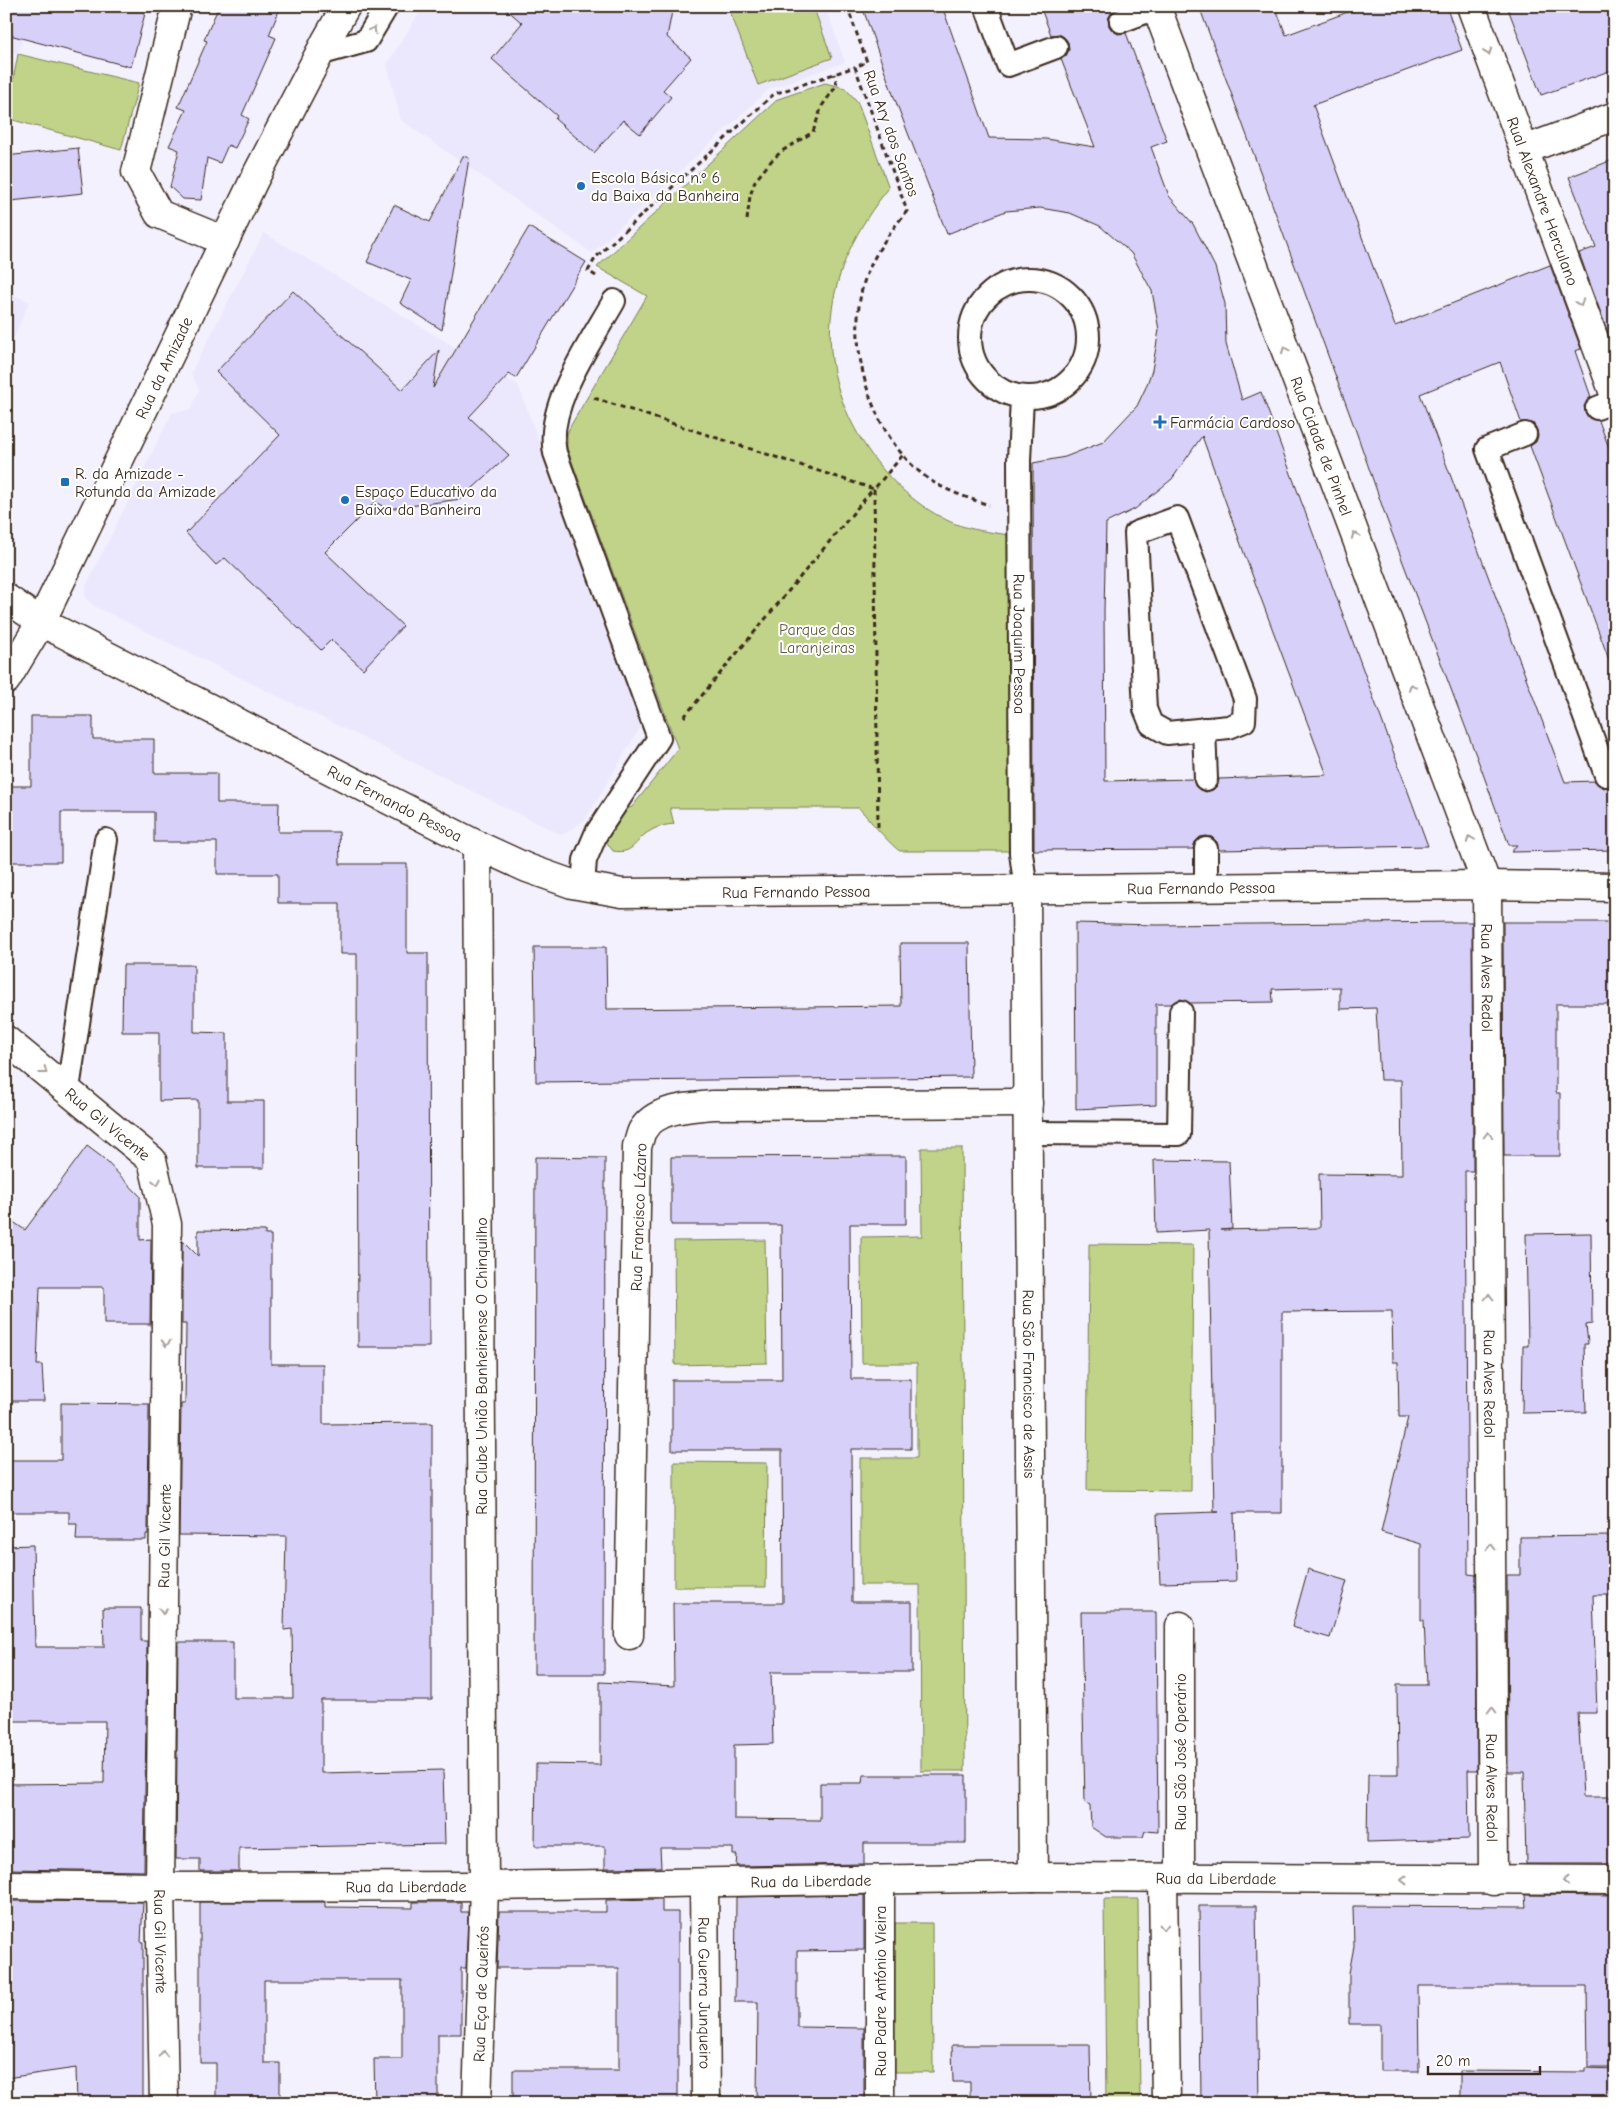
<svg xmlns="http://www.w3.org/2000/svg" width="1621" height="2109" font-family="'Comic Neue',sans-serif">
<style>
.built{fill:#ebe7fd}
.green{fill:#c0d388;stroke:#7e7e53}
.building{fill:#d7d1fa;stroke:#3b2a1e;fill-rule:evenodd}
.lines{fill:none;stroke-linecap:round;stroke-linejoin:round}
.lane-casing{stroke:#3b2a1e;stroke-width:26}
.street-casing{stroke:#3b2a1e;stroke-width:31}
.secondary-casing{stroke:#3b2a1e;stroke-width:31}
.path{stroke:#3b2a1e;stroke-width:3;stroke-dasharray:5 4;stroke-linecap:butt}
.lane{stroke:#fff;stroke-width:22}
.street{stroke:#fff;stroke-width:28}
.secondary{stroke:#fff;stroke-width:28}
.oneway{stroke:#a79f9a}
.poi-dot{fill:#1f6fb2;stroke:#fff;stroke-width:2}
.labels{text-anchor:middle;stroke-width:4;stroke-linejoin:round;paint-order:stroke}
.street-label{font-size:16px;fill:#3b2a1e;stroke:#fff}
.poi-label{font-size:16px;fill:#3b2a1e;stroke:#fff;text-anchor:start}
.park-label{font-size:16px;fill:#635d3e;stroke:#fff}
</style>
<rect width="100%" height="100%" fill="#f3f1fe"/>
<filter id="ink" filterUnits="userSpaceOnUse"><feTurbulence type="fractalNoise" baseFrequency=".02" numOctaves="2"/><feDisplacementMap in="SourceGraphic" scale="10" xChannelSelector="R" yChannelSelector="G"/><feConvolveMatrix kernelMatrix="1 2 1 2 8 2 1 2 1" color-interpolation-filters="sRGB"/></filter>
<g filter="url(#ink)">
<!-- built -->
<g class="built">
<polygon points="6,6 24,34 18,54 6,51"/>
<polygon points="424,6 825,6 845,62 769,89 592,253 401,120 387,64"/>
<polygon points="264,233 518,385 642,724 585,820 562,835 98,608 86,599 85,593 86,586 172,413 191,409 199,390 191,373"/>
<polygon points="6,293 29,301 6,358"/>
</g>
<!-- green -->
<g class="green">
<polygon points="728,6 813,6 832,58 758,85"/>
<polygon points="18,54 139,83 121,150 6,118"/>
<path d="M825 83 845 88 857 101 889 188C823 268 808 362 868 450 889 481 919 508 953 523 970 530 991 532 1009 535L1010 851H900C893 848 866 816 859 808H670L674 824C666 825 658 826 650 831 635 839 635 855 613 851L605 840 623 810 632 807 678 749 567 448V434L571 425 647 296 597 267 778 99Z"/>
<polygon points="921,1148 962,1148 965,1771 921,1771 920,1585 860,1585 860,1458 917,1458 917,1363 862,1363 861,1237 922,1236"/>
<polygon points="765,1240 767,1363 675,1365 674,1241"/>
<polygon points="1089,1244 1193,1245 1191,1491 1087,1490"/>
<polygon points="674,1462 767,1463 766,1587 674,1587"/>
<polygon points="1104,1899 1138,1899 1140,2103 1106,2103"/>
<polygon points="895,1923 932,1923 933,2072 895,2072"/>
</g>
<!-- building -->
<g class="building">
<polygon points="6,6 147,6 131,67 6,34"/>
<polygon points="219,6 281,6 269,35 276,38 242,115 249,119 235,148 228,145 220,163 207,158 201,200 183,199 170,187 179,150 169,146 186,110 178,107 207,41 204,40"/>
<polygon points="503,6 673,6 667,37 691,58 663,90 671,97 640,134 623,120 594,153 555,119 557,116 492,59 522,23"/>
<path d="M862 6H942L989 138 1046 139 1095 147 1061 59 1066 56 1069 50 1068 42 1064 37 1059 34 1051 35 1040 6H1115L1116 9 1108 18 1109 26 1113 31 1118 34 1126 33 1167 141 1151 147 1169 196 1193 224 1215 267 1225 304 1226 344 1242 400 1261 392 1428 846 1219 850 1217 842 1212 837 1206 836 1200 837 1195 842 1193 849 1034 850 1033 463 1065 457 1103 442 1137 406 1146 387 1152 370 1159 330 1152 291 1131 253 1100 226 1070 213 1040 208 1006 211 947 234 891 89ZM1202 436 1244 553 1327 775 1219 779 1218 785 1213 790 1206 792 1200 790 1195 786 1193 779 1105 781 1104 611 1106 523 1135 509 1172 479Z"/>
<polygon points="1199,6 1275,6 1286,35 1364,6 1446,6 1462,50 1313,105 1395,326 1550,265 1581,349 1575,351 1591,397 1584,406 1585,412 1589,418 1599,421 1615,464 1615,665 1611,665 1530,446 1536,442 1538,436 1537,430 1533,423 1521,422 1500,362 1420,394 1565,782 1595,781 1604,788 1615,784 1615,850 1511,852 1517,845 1509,845 1482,771 1387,520 1357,434"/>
<polygon points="1507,6 1615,6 1615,69 1541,95"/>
<polygon points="78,148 83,193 11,201 6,156"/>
<polygon points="463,156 469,158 442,330 400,303 411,280 367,262 394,205 430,222"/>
<polygon points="1615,159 1615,336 1610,338 1579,253 1596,247 1569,177"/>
<polygon points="529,227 586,262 516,378 509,374 469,417 509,455 461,499 388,509 375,502 325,552 403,626 363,669 331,640 321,650 225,558 216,565 186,533 280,435 216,372 293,291 402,390 439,350 433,388"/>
<polygon points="31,716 93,716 93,739 154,739 154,773 217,773 217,803 279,803 278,832 339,832 340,864 407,864 407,953 428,953 429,1347 358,1347 357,954 340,954 340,903 278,903 278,874 217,874 217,842 154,842 154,812 61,812 61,862 6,862 6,786 31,786"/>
<polygon points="1458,922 1472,922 1473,1171 1465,1171 1468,1574 1476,1575 1477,1770 1468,1770 1469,1839 1367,1842 1368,1774 1398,1774 1397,1685 1427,1685 1424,1620 1421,1620 1421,1544 1381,1532 1408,1417 1399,1417 1398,1362 1393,1362 1392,1311 1282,1312 1282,1513 1234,1513 1236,1581 1160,1583 1157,1514 1219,1512 1214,1512 1209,1230 1156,1233 1154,1160 1229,1161 1232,1229 1220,1230 1320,1228 1319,1174 1402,1175 1401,1080 1380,1080 1376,1008 1340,1009 1340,987 1272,989 1273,1002 1190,1003 1181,999 1171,1004 1156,1004 1156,1105 1076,1109 1075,923 1156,925"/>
<polygon points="1503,922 1615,922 1615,1004 1556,1004 1556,1093 1560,1093 1560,1156 1504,1156"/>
<polygon points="900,943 969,943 971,1077 536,1082 534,947 606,947 607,1009 901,1006"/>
<polygon points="123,965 194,965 194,1032 227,1033 227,1101 264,1101 264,1168 198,1168 198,1100 159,1101 159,1032 122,1032"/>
<polygon points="87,1146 103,1158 140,1196 140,1240 151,1239 150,1324 104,1324 104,1287 40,1287 37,1365 42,1365 44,1401 6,1401 6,1217 25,1230"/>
<polygon points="906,1156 906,1224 850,1224 851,1379 911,1379 911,1449 851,1449 852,1602 912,1602 912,1672 771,1672 773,1744 734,1745 734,1819 820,1820 820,1783 862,1783 863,1775 966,1775 966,1843 864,1843 864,1864 736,1866 737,1855 733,1855 733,1848 660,1848 661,1867 605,1868 605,1846 535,1846 536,1764 600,1765 600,1682 674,1686 673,1603 783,1603 782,1450 672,1450 672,1380 782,1380 781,1225 671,1225 671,1157"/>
<polygon points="535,1157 605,1158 604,1674 534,1674"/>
<polygon points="198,1230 265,1231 265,1235 271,1235 271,1364 323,1364 323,1424 432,1423 432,1700 321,1700 321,1773 443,1770 445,1844 239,1848 239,1871 200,1871 200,1859 176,1859 178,1642 233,1642 233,1698 293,1698 292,1629 284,1630 286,1536 179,1535 181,1404 185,1404 186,1324 182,1324 182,1240 198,1256"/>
<polygon points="1591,1233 1592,1324 1586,1325 1588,1344 1584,1344 1586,1412 1522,1413 1523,1346 1528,1346 1526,1234"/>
<polygon points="61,1403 149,1404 148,1534 146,1534 146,1540 76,1540 77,1524 69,1524 69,1512 6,1512 6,1460 61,1460"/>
<polygon points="1612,1536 1612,1544 1615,1544 1615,1587 1612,1587 1612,1595 1593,1595 1597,1713 1578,1713 1583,1797 1615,1797 1615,1864 1526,1864 1524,1772 1508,1772 1507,1575 1520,1575 1520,1537"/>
<polygon points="33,1545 35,1647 104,1647 103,1608 141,1608 141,1641 147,1641 144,1871 6,1869 6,1784 104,1783 105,1721 6,1721 6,1546"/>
<polygon points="1308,1569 1347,1581 1330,1638 1292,1627"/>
<polygon points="1081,1612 1156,1612 1158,1832 1145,1831 1143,1837 1106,1837 1091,1827 1090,1805 1085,1803"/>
<polygon points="864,1895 864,1950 797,1951 797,2027 864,2028 864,2103 757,2103 758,2002 735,2002 736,1897"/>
<polygon points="1525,1895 1615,1896 1615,2067 1588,2067 1587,1986 1418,1986 1419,2071 1380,2071 1380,2024 1349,2024 1349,1973 1354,1946 1353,1906 1526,1907"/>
<polygon points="662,1899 662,1912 678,1912 678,2103 513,2103 513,2070 619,2070 619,1968 497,1968 499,1912 606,1912 606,1900"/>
<polygon points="6,1901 143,1902 141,1942 143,1942 143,2103 77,2103 76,2068 6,2078"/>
<polygon points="200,1902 325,1902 325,1907 413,1908 413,1902 461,1902 461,1912 468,1912 466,1968 461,1968 461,2034 438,2034 438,2103 375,2103 374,2059 402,2059 402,1980 264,1980 264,2063 280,2063 280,2103 216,2103 216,2063 200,2063"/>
<polygon points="1199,1906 1256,1906 1259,2103 1201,2103"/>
<polygon points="952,2045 1090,2045 1091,2103 970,2103 970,2082 953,2082"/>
<polygon points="1585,2068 1615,2069 1615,2103 1460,2103 1460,2071 1585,2072"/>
</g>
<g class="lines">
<!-- lane casing -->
<g class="lane-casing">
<g id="lane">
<polyline points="986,6 1008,65 1056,47"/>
<polyline points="1121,21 1156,8"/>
<polyline points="319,54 366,41 387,6"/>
<circle cx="1029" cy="338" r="59"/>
<path id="s1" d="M1022 398 1019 460 1021 853 1026 890"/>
<polyline points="1597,408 1615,401"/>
<polyline points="1525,434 1487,449 1606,775"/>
<polygon points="1177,518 1245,699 1244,721 1229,727 1167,733 1151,724 1145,709 1136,533"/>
<polyline points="1204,729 1206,779"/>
<path d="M583 886 585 860 596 834 659 738 555 453C545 406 591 342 614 301"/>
<polyline points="1206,887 1206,849"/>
<polyline points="68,1089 106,840"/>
<polyline points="1028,1133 1179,1134 1181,1012"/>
</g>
</g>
<!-- street casing -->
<g class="street-casing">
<g id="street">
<polyline points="177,6 136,172 159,214 225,241"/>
<path id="s2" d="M1156 6 1487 885 1493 1881"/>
<path id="s3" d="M1471 6 1615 396"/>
<polyline points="1524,150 1615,116"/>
<path id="s4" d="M6 598 41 622 477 845 527 868 572 884 622 893 1487 885 1615 887"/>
<path id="s5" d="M1026 890 1033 1877"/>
<path id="s6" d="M6 1040 152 1160 167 1224 160 1887 164 2103"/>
<polyline points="1180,1626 1180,1878"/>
<path d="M629 1635 637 1146C639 1142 640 1135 642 1131 655 1108 690 1107 713 1105L1028 1103"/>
<polyline points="1163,1878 1166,2103"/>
<polyline points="880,1880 880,2101"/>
<path id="s7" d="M704 1883 706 2103"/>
<path id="s8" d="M6 1885 160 1887 484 1886 1033 1877 1615 1880"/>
<path id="s9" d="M477 2103 484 1886 477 845"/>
</g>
</g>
<!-- secondary casing -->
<g class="secondary-casing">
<g id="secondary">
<path id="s10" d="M6 680 41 622 255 178 326 41 346 6"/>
</g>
</g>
<!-- path -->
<g class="path">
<path d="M847 6 867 62 855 67 907 211C889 233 873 255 864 282 844 349 873 443 933 482 950 492 970 499 989 505"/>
<polyline points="747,220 750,196 755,181 772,160 782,151 813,132 822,106 837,85 834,74"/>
<polyline points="596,276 588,271 596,257 774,94 855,67"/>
<polyline points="594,398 874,489 903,455"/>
<polyline points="874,489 878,827"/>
<polyline points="684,717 873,489"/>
</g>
<!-- lane -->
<use href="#lane" class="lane"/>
<!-- street -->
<use href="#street" class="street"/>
<!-- secondary -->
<use href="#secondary" class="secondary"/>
</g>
<!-- one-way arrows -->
<defs><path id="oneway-chevron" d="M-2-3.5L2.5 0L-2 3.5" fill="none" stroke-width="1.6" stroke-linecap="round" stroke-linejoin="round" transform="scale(1.25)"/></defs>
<g class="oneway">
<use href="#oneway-chevron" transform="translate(373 30) rotate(-61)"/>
<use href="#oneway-chevron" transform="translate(1488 52) rotate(70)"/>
<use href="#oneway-chevron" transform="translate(1580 303) rotate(70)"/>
<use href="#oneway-chevron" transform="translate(1285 350) rotate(-111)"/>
<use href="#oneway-chevron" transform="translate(1355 535) rotate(-111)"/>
<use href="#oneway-chevron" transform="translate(1412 687) rotate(-111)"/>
<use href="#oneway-chevron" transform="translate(1470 839) rotate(-111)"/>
<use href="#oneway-chevron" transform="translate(44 1071) rotate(38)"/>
<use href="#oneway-chevron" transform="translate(1488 1135) rotate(-90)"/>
<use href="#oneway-chevron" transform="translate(157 1182) rotate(77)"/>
<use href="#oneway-chevron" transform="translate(1489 1297) rotate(-90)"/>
<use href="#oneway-chevron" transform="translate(166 1343) rotate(91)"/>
<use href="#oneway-chevron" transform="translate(1491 1547) rotate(-90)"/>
<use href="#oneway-chevron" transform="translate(163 1611) rotate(91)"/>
<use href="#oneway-chevron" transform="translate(1492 1710) rotate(-90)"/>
<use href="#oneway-chevron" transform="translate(1404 1880) rotate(-180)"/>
<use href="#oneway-chevron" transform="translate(1566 1881) rotate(180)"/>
<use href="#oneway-chevron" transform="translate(1164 1927) rotate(89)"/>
<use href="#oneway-chevron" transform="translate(163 2054) rotate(-91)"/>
</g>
</g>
<!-- markers -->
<g class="poi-dot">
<circle cx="581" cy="186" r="5"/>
<path d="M1157.5 414.5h5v5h5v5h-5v5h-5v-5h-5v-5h5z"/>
<rect x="60" y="477" width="10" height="10" rx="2.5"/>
<circle cx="345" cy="500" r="5"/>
</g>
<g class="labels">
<!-- street labels -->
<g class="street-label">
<text transform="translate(892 133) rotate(70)" y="6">Rua Ary dos Santos</text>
<text dy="6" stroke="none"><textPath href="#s3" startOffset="208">Rual Alexandre Herculano</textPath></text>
<text dy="6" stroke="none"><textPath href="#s10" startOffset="350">Rua da Amizade</textPath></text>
<text dy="6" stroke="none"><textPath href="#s2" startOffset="470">Rua Cidade de Pinhel</textPath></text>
<text dy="6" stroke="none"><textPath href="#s1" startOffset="246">Rua Joaquim Pessoa</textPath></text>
<text dy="6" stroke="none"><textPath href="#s4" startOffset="440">Rua Fernando Pessoa</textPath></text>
<text dy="6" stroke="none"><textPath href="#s4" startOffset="1265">Rua Fernando Pessoa</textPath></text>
<text dy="6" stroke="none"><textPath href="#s4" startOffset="860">Rua Fernando Pessoa</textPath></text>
<text dy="6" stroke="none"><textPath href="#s2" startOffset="1032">Rua Alves Redol</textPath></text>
<text dy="6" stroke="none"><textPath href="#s6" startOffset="132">Rua Gil Vicente</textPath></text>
<text transform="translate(638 1217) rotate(-88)" y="6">Rua Francisco Lázaro</text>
<text transform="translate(481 1366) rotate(-90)" y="6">Rua Clube União Banheirense O Chinquilho</text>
<text dy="6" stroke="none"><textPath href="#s2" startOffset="1438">Rua Alves Redol</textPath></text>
<text dy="6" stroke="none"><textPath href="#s5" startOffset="494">Rua São Francisco de Assis</textPath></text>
<text transform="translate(164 1536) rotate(-89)" y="6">Rua Gil Vicente</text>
<text transform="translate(1180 1752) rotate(-90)" y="6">Rua São José Operário</text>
<text dy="6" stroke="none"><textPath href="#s2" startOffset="1842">Rua Alves Redol</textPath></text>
<text dy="6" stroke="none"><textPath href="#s8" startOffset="1210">Rua da Liberdade</textPath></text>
<text dy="6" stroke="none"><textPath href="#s8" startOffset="805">Rua da Liberdade</textPath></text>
<text dy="6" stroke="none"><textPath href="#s8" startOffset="400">Rua da Liberdade</textPath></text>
<text dy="6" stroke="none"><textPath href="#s6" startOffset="972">Rua Gil Vicente</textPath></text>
<text transform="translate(880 1991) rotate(-90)" y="6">Rua Padre António Vieira</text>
<text dy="6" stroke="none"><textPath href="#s7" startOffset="110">Rua Guerra Junqueiro</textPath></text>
<text dy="6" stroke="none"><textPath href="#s9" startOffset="109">Rua Eça de Queirós</textPath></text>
</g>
<!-- poi labels -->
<g class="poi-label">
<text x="591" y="183">Escola Básica n.º 6<tspan x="591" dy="18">da Baixa da Banheira</tspan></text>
<text x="1170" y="428">Farmácia Cardoso</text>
<text x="75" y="479">R. da Amizade -<tspan x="75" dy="18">Rotunda da Amizade</tspan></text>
<text x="355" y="497">Espaço Educativo da<tspan x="355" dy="18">Baixa da Banheira</tspan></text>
</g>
<!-- park labels -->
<g class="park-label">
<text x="817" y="635">Parque das<tspan x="817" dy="18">Laranjeiras</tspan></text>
</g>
</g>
<!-- margin -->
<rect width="1621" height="2109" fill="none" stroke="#fff" stroke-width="25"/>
<rect x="12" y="12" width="1596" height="2084" fill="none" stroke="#3b2a1e" stroke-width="2" filter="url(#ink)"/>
<!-- scale -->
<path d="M1428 2066v8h112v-8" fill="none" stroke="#3b2a1e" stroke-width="2.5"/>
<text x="1436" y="2066" font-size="15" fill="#3b2a1e" stroke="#ffffff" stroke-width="4" paint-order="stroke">20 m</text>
</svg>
